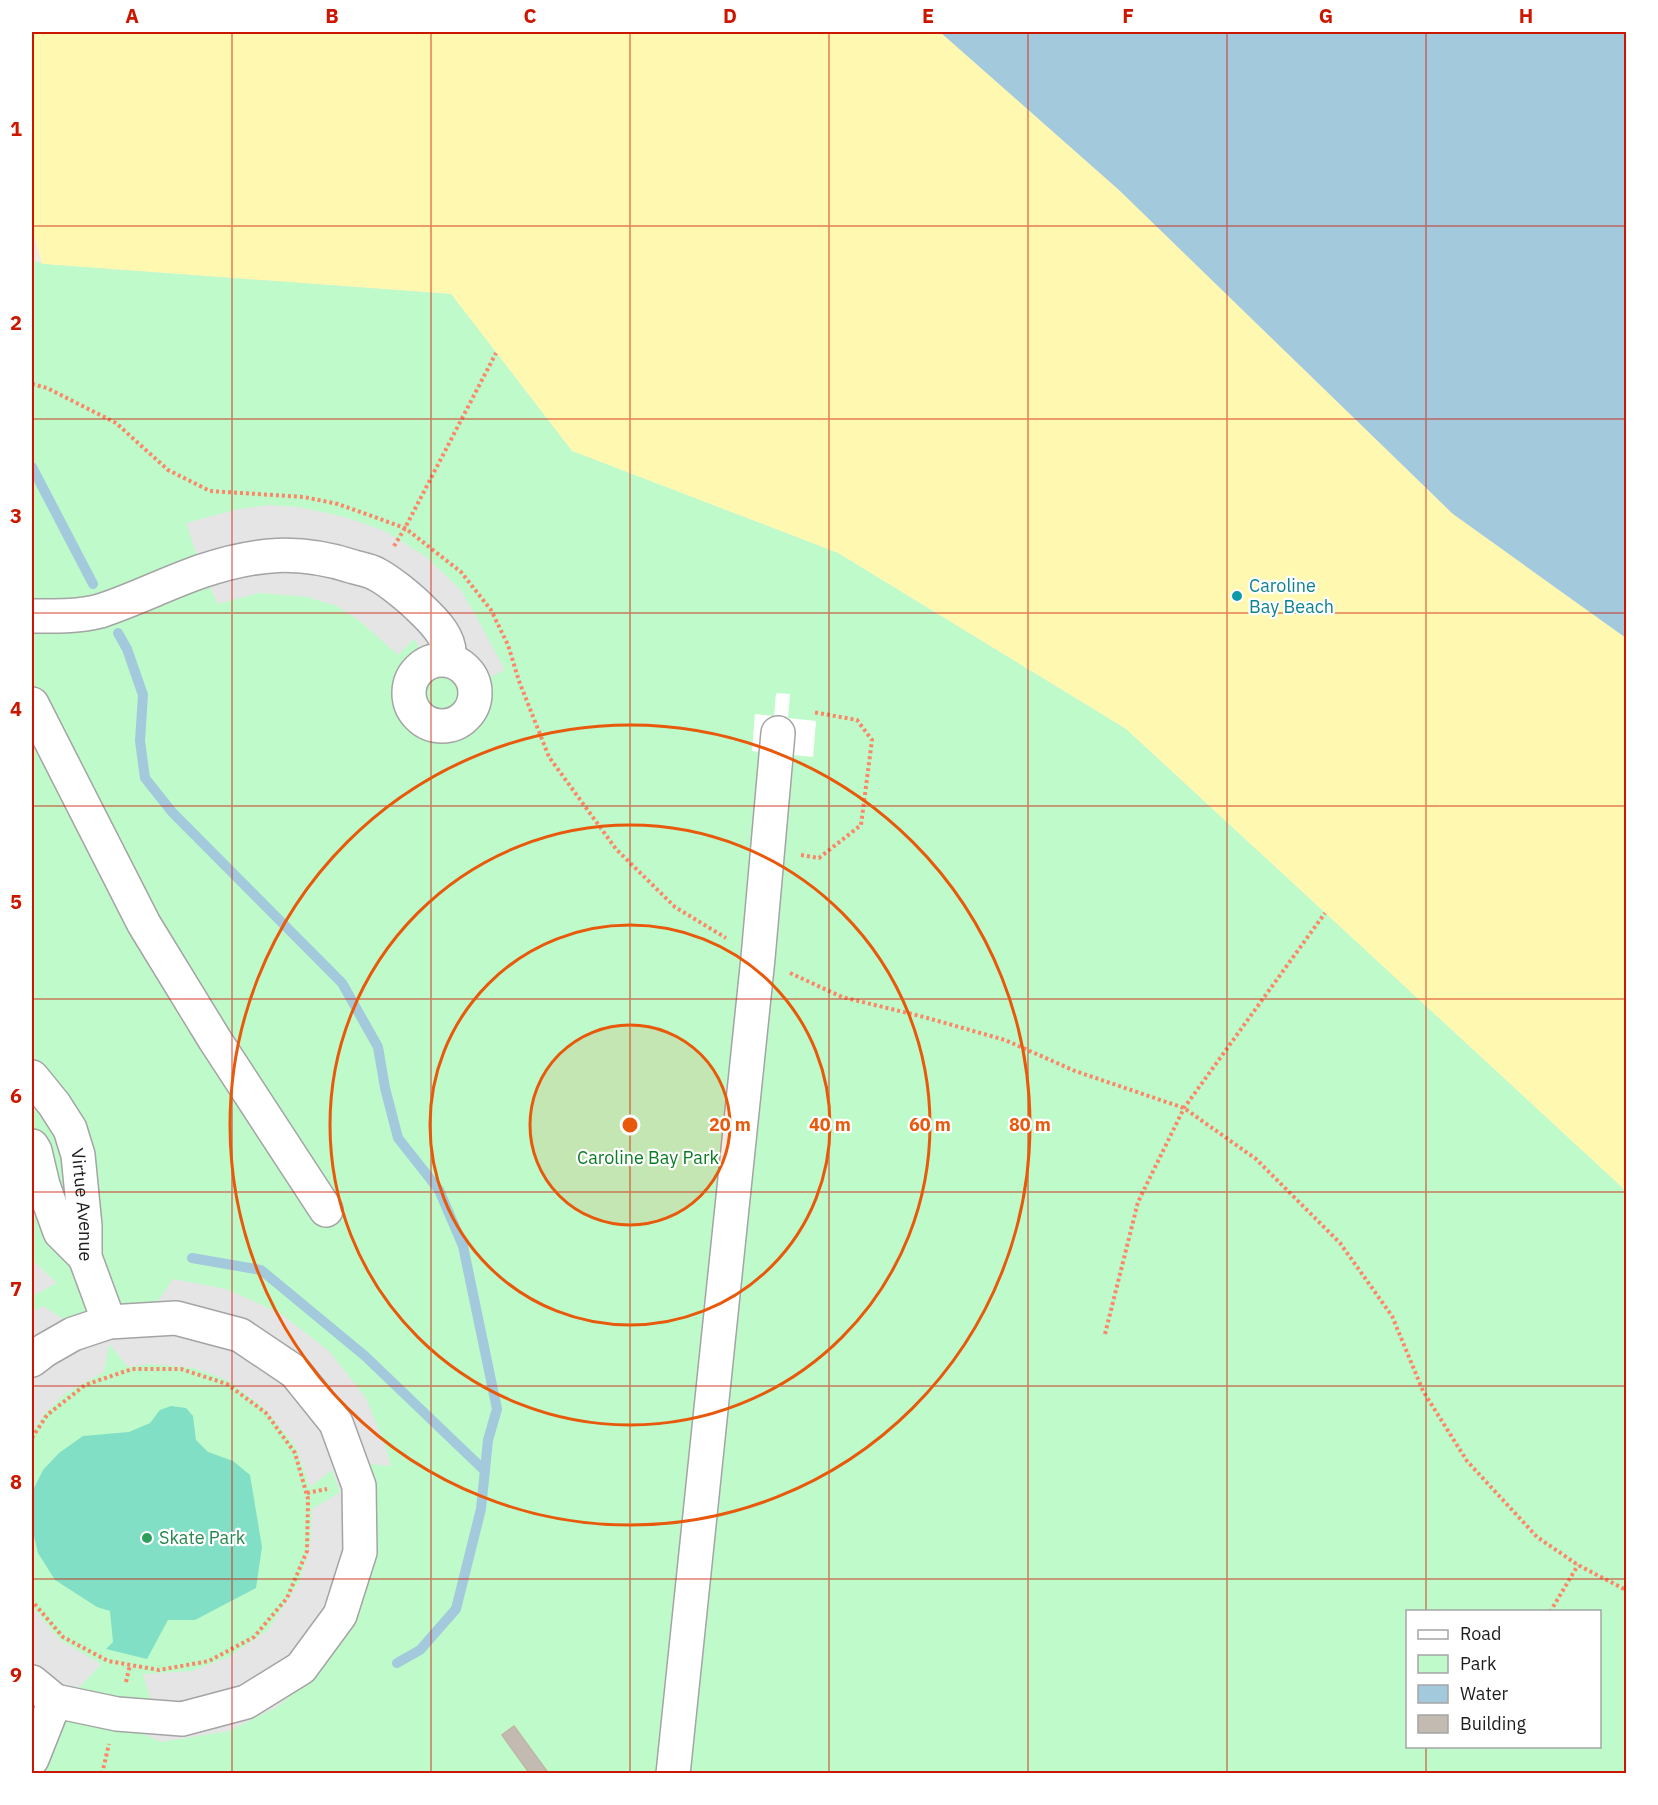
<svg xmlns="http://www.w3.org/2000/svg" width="1658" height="1805" font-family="'IBM Plex Sans',sans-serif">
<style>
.sand{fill:#fff8b1}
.park{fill:#bffaca;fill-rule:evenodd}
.pitch{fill:#80dfc5}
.parking{fill:#e5e5e5}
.water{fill:#a3c9dd}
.pier{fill:#fff}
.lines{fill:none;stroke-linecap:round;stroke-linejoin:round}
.stream{stroke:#a3c9dd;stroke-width:10}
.building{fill:#c3bbb2;stroke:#c0b4a5;stroke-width:1.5}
.minor-casing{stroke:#a4a4a4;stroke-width:36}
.path{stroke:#fb8768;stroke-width:4;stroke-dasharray:3 3;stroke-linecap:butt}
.minor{stroke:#fff;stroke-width:33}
.grid{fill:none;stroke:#cb1700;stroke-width:1.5;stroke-opacity:0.55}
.ring{fill:none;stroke:#e8590c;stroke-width:3}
.culture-dot{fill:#0f9aa8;stroke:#fff;stroke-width:2}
.leisure-dot{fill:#2e9e5b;stroke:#fff;stroke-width:2}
.labels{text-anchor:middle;stroke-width:4.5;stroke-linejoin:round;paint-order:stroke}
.culture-label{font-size:18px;fill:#0d838f;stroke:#fff;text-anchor:start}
.park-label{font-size:18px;fill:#0a7c21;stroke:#fff}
.street-label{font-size:18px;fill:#1d1d1d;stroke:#fff}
.leisure-label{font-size:18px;fill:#27864d;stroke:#fff;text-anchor:start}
.centre{fill:#e8590c;stroke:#fff;stroke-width:3}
.ring-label{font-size:18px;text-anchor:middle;font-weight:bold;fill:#e8590c;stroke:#fff;stroke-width:4.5;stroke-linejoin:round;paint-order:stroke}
.neatline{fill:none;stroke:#cb1700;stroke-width:2}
.grid-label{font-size:20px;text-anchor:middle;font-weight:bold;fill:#cb1700}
</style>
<rect width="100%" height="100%" fill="#efece3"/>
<!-- sand -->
<polygon class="sand" points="33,32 940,32 1119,190 1453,514 1626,638 1626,1191 1126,729 838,553 572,451 451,294 42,264 32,228 32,36"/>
<!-- park -->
<path class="park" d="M32 260 43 264 451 294 572 451 838 553 1126 729 1626 1191V1773H32ZM1408 1612H1600V1746H1408Z"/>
<!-- pitch -->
<polygon class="pitch" points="171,1406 186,1408 193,1416 196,1440 208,1452 233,1461 250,1475 262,1547 256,1588 195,1620 168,1620 147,1659 106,1649 113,1642 110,1611 97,1607 55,1580 38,1553 32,1528 32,1500 34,1488 43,1470 59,1453 83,1436 129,1432 150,1423 160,1410"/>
<!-- parking -->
<g class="parking">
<polygon points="268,505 299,507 345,517 385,531 425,556 461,590 482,627 505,670 482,681 448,660 420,649 414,639 398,655 361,622 337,606 307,597 259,593 218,604 202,571 186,523 239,509"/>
<polygon points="32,1260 57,1283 32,1296"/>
<polygon points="173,1279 226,1289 280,1313 329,1351 366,1398 385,1445 391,1466 358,1463 355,1625 319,1672 277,1707 229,1731 161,1742 132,1729 152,1704 143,1674 192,1671 229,1657 268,1630 300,1581 311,1539 312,1509 340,1492 332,1470 310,1487 295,1445 264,1408 227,1380 194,1368 149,1364 128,1367 109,1344 104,1372 66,1393 44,1414 32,1433 32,1312 43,1306 71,1324 154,1307"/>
<polygon points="32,1607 60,1640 101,1664 80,1687 32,1686"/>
</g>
<!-- water -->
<polygon class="water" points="940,32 1626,32 1626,638 1453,514 1119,190"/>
<!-- pier -->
<polygon class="pier" points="776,693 790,694 788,718 816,721 813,757 752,751 755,714 774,716"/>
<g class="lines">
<!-- stream -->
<g class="stream">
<polyline points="32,467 93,584"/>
<polyline points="118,633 127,649 143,695 140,741 145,778 172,812 342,983 378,1047 385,1088 398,1138 439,1190 463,1246 497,1409 488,1440 481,1509 456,1609 420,1650 397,1663"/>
<polyline points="192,1258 261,1270 365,1356 485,1471"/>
</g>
</g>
<!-- building -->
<polygon class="building" points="514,1726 549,1774 530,1774 502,1735"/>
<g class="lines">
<!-- minor casing -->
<g class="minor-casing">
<g id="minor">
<path d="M32 616C54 616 77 617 100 611 134 600 167 583 202 571 256 553 299 549 354 567 361 569 369 570 376 574 388 580 409 597 419 607 433 620 454 640 448 660"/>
<circle cx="442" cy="693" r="33"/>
<polyline points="32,704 144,924 215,1040 326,1210"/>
<path id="s1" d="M32 1077 54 1104 70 1129 78 1155 85 1226V1257L109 1322"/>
<polyline points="32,1146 35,1151 43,1185 60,1232 85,1257"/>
<polyline points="32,1360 45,1350 73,1334 109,1322 176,1318 240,1335 295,1372 336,1423 359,1486 360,1552 340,1615 301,1668 246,1702 182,1719 117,1714 55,1701 32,1682"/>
<polyline points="32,1759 55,1701"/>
<polyline points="673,1774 758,958 778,733"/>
</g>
</g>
<!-- path -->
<g class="path">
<polyline points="32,384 47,388 116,423 168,470 210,491 304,497 338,504 405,528 461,572 491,610 508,645 519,681 549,757 616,849 675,907 726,938"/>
<polyline points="394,546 405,528 496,353"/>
<polyline points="801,855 819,858 861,825 872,740 857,720 813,712"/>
<polyline points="790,973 842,997 924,1017 1005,1040 1075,1071 1184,1108 1256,1159 1340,1243 1392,1316 1423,1391 1467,1461 1537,1537 1578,1565 1626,1590"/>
<polyline points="1105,1334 1138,1202 1184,1108 1325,913"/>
<polyline points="32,1438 47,1415 85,1385 132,1369 181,1369 227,1384 266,1413 295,1453 308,1499 307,1551 287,1598 254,1637 209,1661 159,1670 108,1661 63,1637 32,1601"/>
<polyline points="307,1493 327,1489"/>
<polyline points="1550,1612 1578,1565"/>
<polyline points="126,1682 130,1665"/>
<polyline points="102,1774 109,1744"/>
</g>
<!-- minor -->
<use href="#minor" class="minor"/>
</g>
<!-- grid -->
<path class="grid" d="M232 32V1774M431 32V1774M630 32V1774M829 32V1774M1028 32V1774M1227 32V1774M1426 32V1612M32 226H1626M32 419H1626M32 613H1626M32 806H1626M32 999H1626M32 1192H1626M32 1386H1626M32 1579H1626M1426 1746V1774"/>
<!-- distance rings -->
<circle cx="630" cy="1125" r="100" fill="#e8590c" fill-opacity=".12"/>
<g class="ring">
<circle cx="630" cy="1125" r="100"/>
<circle cx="630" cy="1125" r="200"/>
<circle cx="630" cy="1125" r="300"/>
<circle cx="630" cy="1125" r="400"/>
</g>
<!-- markers -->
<circle class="culture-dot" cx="1237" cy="596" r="6"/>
<circle class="leisure-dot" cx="147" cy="1538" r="6"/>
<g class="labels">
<!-- culture labels -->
<g class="culture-label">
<text x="1249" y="592">Caroline<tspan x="1249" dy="21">Bay Beach</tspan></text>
</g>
<!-- park labels -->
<g class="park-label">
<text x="648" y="1164">Caroline Bay Park</text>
</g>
<!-- street labels -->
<g class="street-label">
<text dy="6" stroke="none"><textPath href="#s1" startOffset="142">Virtue Avenue</textPath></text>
</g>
<!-- leisure labels -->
<g class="leisure-label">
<text x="159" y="1544">Skate Park</text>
</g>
</g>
<circle cx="630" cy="1125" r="9" class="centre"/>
<g class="ring-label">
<text x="730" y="1131">20 m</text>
<text x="830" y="1131">40 m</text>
<text x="930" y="1131">60 m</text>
<text x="1030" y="1131">80 m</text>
</g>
<!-- border -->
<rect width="1658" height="1805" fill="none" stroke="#ffffff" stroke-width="66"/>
<!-- legend -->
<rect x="1406" y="1610" width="195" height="138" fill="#ffffff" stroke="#a5a5a5" stroke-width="1.5"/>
<rect x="1418" y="1630" width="30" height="9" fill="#ffffff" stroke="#a5a5a5" stroke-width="1.5"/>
<text x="1460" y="1640" font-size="18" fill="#1d1d1d">Road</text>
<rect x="1418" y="1655" width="30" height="18" fill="#bffaca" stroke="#a5a5a5" stroke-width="1.5"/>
<text x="1460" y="1670" font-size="18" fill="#1d1d1d">Park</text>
<rect x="1418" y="1685" width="30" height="18" fill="#a3c9dd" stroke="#a5a5a5" stroke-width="1.5"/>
<text x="1460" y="1700" font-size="18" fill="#1d1d1d">Water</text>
<rect x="1418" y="1715" width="30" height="18" fill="#c3bbb2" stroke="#a5a5a5" stroke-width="1.5"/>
<text x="1460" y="1730" font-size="18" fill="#1d1d1d">Building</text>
<rect x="33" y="33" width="1592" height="1739" class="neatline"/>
<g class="grid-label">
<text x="132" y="23">A</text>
<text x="332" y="23">B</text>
<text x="530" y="23">C</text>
<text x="730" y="23">D</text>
<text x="928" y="23">E</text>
<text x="1128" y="23">F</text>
<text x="1326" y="23">G</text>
<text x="1526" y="23">H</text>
<text x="16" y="136">1</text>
<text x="16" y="330">2</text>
<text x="16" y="523">3</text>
<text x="16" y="716">4</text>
<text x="16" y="909">5</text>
<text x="16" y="1103">6</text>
<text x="16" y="1296">7</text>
<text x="16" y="1489">8</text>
<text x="16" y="1682">9</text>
</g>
</svg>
